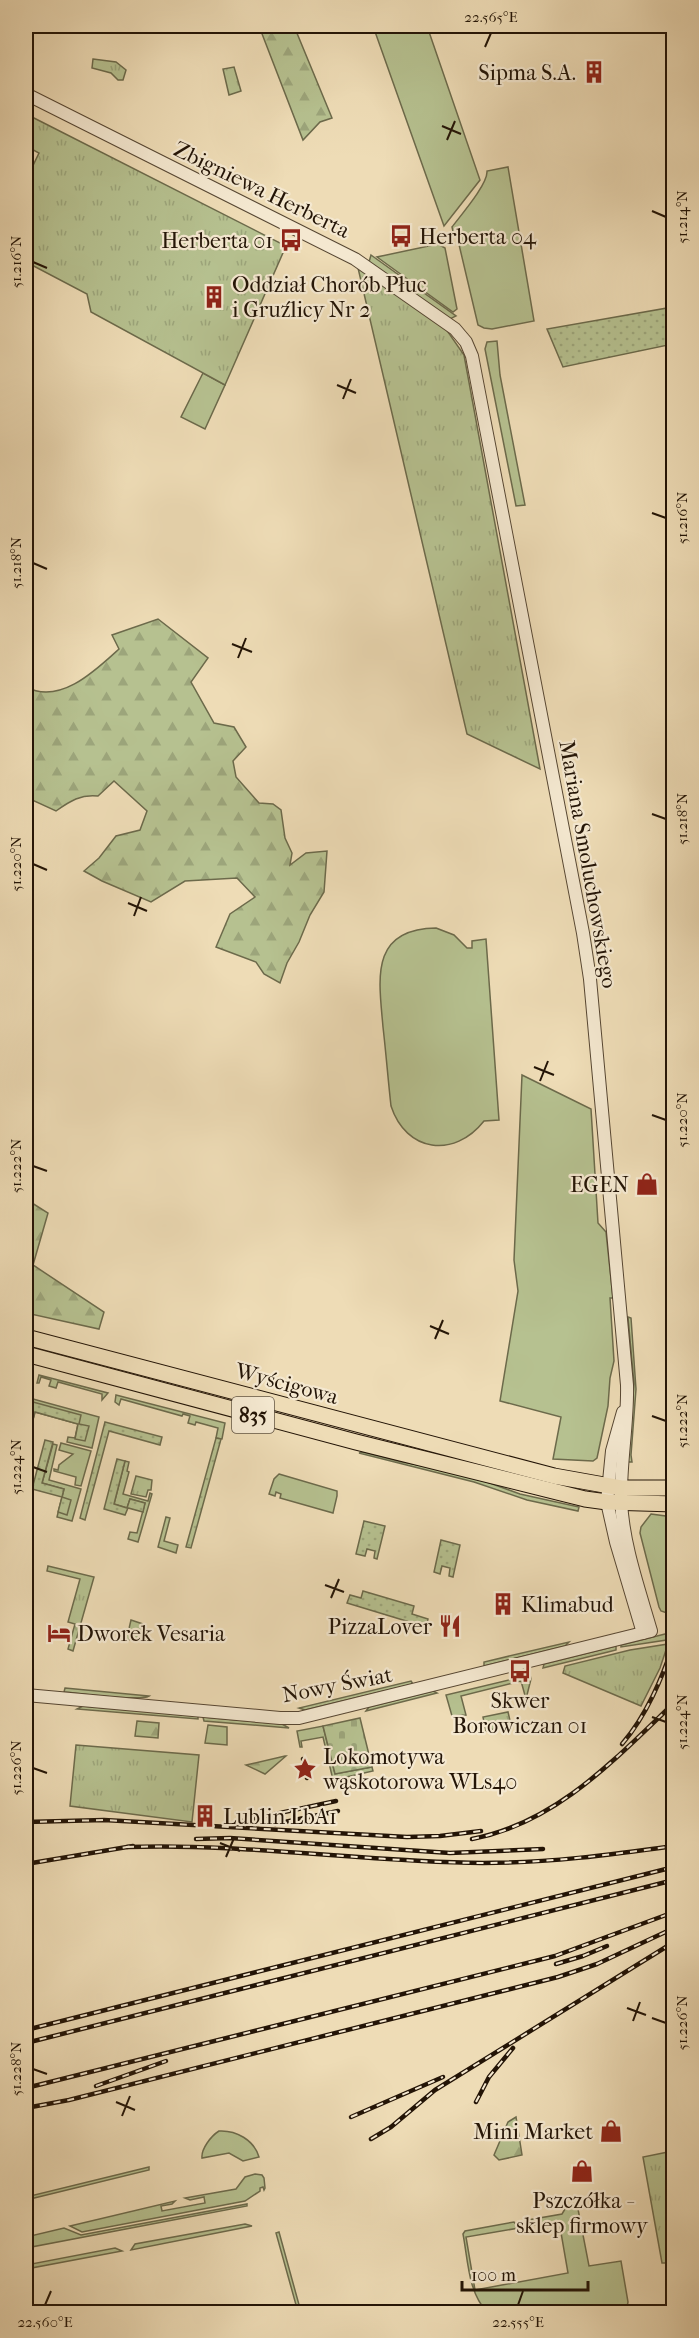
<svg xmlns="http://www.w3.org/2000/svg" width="699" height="2338" font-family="'IM FELL French Canon',serif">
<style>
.grass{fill:#b6c190;stroke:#6c6a4b;stroke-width:1.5}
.forest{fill:url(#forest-firs);stroke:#6c6a4b;stroke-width:1.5}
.cemetery{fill:url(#cemetery-stones);stroke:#6c6a4b;stroke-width:1.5}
.park{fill:url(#park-tufts);stroke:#6c6a4b;stroke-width:1.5}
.garden{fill:url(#garden-dots);stroke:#6c6a4b;stroke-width:1.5}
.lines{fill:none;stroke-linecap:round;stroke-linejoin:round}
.minor-casing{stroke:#564632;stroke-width:14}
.major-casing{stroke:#231406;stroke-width:17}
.minor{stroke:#f4e8d0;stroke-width:12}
.major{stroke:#eedcb6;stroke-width:15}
.rail-casing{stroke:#231406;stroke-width:4.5}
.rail{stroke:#f4e8d0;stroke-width:2;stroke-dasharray:7;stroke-linecap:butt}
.ticks{fill:none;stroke:#231406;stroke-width:2}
.labels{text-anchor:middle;stroke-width:4.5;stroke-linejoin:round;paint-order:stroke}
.shield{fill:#f4e8d0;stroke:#625443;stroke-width:1.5}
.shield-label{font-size:21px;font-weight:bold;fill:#231406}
.poi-label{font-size:22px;fill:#231406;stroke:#f4e8d0;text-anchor:start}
.street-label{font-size:22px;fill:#231406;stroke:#f4e8d0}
.neatline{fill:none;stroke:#231406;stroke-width:2}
.ticks-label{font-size:15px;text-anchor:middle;fill:#231406}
</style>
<defs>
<pattern id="forest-firs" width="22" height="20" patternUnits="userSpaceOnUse" patternTransform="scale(1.5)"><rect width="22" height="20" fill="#b6c190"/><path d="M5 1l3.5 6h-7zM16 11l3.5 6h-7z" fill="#9ca57b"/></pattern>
<pattern id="cemetery-stones" width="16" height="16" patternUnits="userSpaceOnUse" patternTransform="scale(1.5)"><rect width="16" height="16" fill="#b6c190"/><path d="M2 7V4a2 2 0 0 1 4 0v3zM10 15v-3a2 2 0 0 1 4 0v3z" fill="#9ca57b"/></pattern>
<pattern id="park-tufts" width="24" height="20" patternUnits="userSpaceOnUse" patternTransform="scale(1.5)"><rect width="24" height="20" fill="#b6c190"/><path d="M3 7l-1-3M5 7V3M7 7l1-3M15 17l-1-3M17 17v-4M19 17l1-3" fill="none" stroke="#9ca57b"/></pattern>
<pattern id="garden-dots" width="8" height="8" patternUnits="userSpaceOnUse" patternTransform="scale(1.5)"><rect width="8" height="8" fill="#b6c190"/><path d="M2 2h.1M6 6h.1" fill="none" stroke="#9ca57b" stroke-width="1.8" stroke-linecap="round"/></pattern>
</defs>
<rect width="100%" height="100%" fill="#eedcb6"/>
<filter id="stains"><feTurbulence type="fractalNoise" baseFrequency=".00333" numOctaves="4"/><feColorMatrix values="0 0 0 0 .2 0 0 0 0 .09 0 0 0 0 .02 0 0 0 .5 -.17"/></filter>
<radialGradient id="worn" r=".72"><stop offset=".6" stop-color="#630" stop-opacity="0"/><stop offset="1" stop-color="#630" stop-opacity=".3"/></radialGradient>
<!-- grass -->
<g class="grass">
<polygon points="373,26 427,26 480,180 444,226"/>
<path d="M508 167 534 321 492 329 484 328 478 325 457 236H454L452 227C461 215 488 184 487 171Z"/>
<polygon points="438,244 445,248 457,309 453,312 377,257"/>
<polygon points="371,255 456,316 450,319 369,262"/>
<polygon points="497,341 500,375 525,505 516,506 485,349 487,342"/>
<polygon points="203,373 225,385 205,429 181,417"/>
<path d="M436 928 454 935 467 948H472V941L486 939 499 1120 484 1121C454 1159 406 1152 391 1106 388 1079 386 1053 383 1027 379 980 369 929 436 928Z"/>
<polygon points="522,1075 591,1109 598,1223 606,1232 613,1298 610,1298 614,1361 610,1378 608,1406 597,1458 593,1461 553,1459 561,1417 500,1401 518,1291 514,1260"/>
<polygon points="628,1317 631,1318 636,1389 631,1455 632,1462 628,1462 634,1384"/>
<polygon points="39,1375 108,1393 102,1400 102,1394 58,1382 56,1388 49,1386 51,1380 41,1377 39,1383 37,1383"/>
<polygon points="116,1395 225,1423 222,1439 216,1438 218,1428 196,1422 195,1425 188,1423 190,1416 183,1414 182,1416 121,1399 119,1405 115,1402"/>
<polygon points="33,1399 99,1417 92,1448 67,1442 68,1437 75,1438 78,1424 35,1412 26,1446 26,1424"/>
<polygon points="61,1443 91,1451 81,1486 75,1485 76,1477 54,1471 54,1469 58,1470 59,1465 73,1454 59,1450"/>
<polygon points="53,1444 57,1445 49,1480 81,1489 72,1521 57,1517 64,1489 42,1483"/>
<polygon points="363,1452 402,1462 440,1469 476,1478 520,1494 579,1507 578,1511 527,1500 474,1482 359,1453"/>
<polygon points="125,1461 129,1462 127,1471 129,1472 123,1494 148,1501 150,1493 152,1494 138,1542 128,1539 130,1532 137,1533 145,1503 130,1499 127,1508 114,1504"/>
<polygon points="279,1474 337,1491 337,1496 333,1513 280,1498 281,1494 276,1492 275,1496 269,1494 274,1479"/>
<polygon points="651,1514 673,1517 673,1612 667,1613 661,1611 659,1607 640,1533 641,1527"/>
<polygon points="166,1517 170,1518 164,1541 178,1545 176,1553 158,1547"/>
<polygon points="673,1632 673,1639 621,1647 621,1645"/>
<polygon points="569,1642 565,1646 484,1666 484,1662"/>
<polygon points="616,1646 616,1650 608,1652 543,1668 544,1664"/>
<polygon points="530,1675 531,1679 526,1699 521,1681 461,1696 466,1715 452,1716 446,1695"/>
<polygon points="411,1681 413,1684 305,1710 299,1708"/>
<path d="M65 1688 149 1696C139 1702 80 1693 64 1692Z"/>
<polygon points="433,1691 437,1693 366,1711 369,1707"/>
<polygon points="83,1706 198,1716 198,1719 77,1709"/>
<polygon points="203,1717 282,1724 289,1728 204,1721"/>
<polygon points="208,1725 227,1727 227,1745 205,1743"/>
<polygon points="323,1726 335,1774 372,1767 373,1771 333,1780 323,1737 301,1741 302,1747 300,1747 297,1731"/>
<path d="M219 2131C236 2130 254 2140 259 2157L243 2161 229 2153 202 2158C201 2149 211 2136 219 2131Z"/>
<polygon points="149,2167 149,2170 26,2200 26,2197"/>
<polygon points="255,2174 262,2175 264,2178 265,2188 264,2190 263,2187 260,2188 260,2191 245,2201 82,2232 70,2226 175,2201 172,2204 161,2206 162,2211 205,2203 204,2197 190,2200 185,2198 236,2189 245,2177"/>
<polygon points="247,2204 247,2206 26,2248 26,2237 64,2228 81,2235"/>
<path d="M575 2207 578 2209 589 2266 621 2261 628 2302 627 2307 614 2312H487C468 2292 468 2260 463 2234L465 2231 514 2222 519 2228 466 2237 475 2290 568 2273 559 2221 527 2226 526 2223 528 2220 562 2214 565 2209Z"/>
<polygon points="245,2224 252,2226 131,2250 135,2244"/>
<polygon points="279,2232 301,2312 298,2312 276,2233"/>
<polygon points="115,2248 122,2251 26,2269 26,2265"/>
</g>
<!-- forest -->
<g class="forest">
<polygon points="259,26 294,26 332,118 320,122 303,140"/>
<path d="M158 619 208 658 191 682 214 723 234 727 246 747 233 761 236 777 259 803 273 804 281 810 285 838 292 853 290 865 306 853 327 851 324 892 310 915 299 942 287 963 280 983 264 974 256 962 216 947 230 914 255 897 237 878 185 881 151 902 102 881 84 871 99 858 116 836 140 830 147 811 114 781 98 796C81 794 70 801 56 811L32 800 26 791V687C60 705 95 671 119 649L112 635Z"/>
<polygon points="32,1203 48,1213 33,1265 104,1312 99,1329 26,1313 26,1215"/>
<polygon points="137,1721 159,1723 158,1738 135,1736"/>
<polygon points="286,1756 265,1774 246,1765 285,1756"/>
<polygon points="516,2117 522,2155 499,2160 494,2155 508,2122"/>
</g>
<!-- cemetery -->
<polygon class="cemetery" points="360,1718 372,1767 335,1774 323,1726"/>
<!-- park -->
<g class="park">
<polygon points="93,59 116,62 126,70 123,80 118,80 111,73 92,68"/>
<polygon points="234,67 241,91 229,95 223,69"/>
<polygon points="32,117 286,246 225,385 91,312 87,294 26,262 26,180 39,153 26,146 26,127"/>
<polygon points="358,268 446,329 464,355 540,769 467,734"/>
<polygon points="136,1476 152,1480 151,1490 148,1490 146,1497 131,1494"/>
<polygon points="48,1566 94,1577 73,1651 68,1649 75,1624 68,1622 80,1579 47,1571"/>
<polygon points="131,1620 146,1625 141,1639 124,1640 122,1636 128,1633"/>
<polygon points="668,1644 660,1668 641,1706 563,1673 565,1666 630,1650"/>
<polygon points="508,1712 511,1725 486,1731 483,1717"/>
<polygon points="76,1745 199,1755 192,1822 70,1806"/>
<polygon points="673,2151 673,2263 662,2263 643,2157"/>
</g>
<!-- garden -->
<g class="garden">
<polygon points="673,307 673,344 563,367 547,329"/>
<polygon points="33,1402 81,1415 79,1424 89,1426 85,1441 75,1439 78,1424 35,1412 26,1446 26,1430"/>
<polygon points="105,1422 162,1437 160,1445 109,1431 85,1520 80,1518"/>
<polygon points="216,1438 221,1439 191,1548 186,1547"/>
<polygon points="45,1440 53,1442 42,1483 64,1489 62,1497 71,1500 67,1515 58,1512 62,1497 32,1489"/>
<polygon points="117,1459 125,1461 114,1504 127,1508 130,1499 145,1503 143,1512 128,1508 125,1515 104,1509"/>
<polygon points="364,1521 385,1526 377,1559 374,1558 375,1551 367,1549 365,1556 356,1554"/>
<polygon points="441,1540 460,1545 453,1577 449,1576 450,1568 442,1566 440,1574 434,1572"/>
<polygon points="363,1591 414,1606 412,1614 428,1619 426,1627 347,1603 350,1595 361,1598"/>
</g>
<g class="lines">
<!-- minor casing -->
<g class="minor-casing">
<g id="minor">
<path d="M26 94 355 259 455 329 466 342 472 356 583 933 590 979 627 1385C628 1424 620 1462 621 1501 623 1545 639 1589 651 1631L299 1718H280L26 1695"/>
<polyline points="623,1412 612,1451 607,1502 616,1542 643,1633"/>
</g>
</g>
<!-- major casing -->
<g class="major-casing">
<g id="major">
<polyline points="26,1337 554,1476 621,1488 674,1488"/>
<polyline points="26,1354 356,1442 585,1499 607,1502 674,1504"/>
</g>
</g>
<!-- minor -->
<use href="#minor" class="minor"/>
<!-- major -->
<use href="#major" class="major"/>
<!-- rail casing -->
<g class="rail-casing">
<g id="rail">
<path d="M622 1744C647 1715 662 1678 674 1643"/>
<polyline points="303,1759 307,1778"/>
<polyline points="242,1821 336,1801"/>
<polyline points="26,1822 104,1820 407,1837 440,1836 481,1831"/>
<polyline points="275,1824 338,1811"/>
<polyline points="196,1839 230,1838 450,1853 543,1849"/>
<path d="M472 1839C556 1823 614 1760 674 1703"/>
<path d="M127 1847C246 1843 364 1862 483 1863 547 1863 610 1855 674 1846"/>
<polyline points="26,1864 133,1846"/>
<polyline points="556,1964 583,1956 607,1946"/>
<polyline points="26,2030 674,1867"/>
<polyline points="26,2043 674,1880"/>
<polyline points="96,2086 166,2061"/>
<polyline points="26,2088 555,1956 674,1912"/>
<polyline points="476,2102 489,2077 513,2048"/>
<polyline points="26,2108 69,2100 558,1977 597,1964 674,1928"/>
<polyline points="351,2117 443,2077"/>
<polyline points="371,2139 391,2127 435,2090 674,1942"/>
</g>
</g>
<!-- rail -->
<use href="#rail" class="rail"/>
</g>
<!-- ticks -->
<path class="ticks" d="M485 47 491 33M442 126 461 134M447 140 455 121M652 211 666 217M33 262 47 268M337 385 356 393M343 399 351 379M652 513 666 518M33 563 47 569M232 644 252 652M238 658 246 638M652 814 666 819M33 864 47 870M128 903 147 911M134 916 141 897M534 1067 554 1075M540 1081 548 1061M652 1115 666 1120M33 1166 47 1171M430 1326 449 1334M435 1339 443 1320M652 1416 666 1421M33 1467 47 1472M325 1585 344 1592M331 1598 339 1579M652 1717 666 1722M33 1768 47 1773M220 1843 240 1851M226 1857 234 1838M627 2008 646 2015M652 2018 666 2023M633 2021 640 2002M33 2069 47 2074M116 2102 135 2110M122 2116 130 2096M45 2305 51 2291M518 2305 523 2291"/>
<!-- icons -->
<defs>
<g id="building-bare" transform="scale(1.8)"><path d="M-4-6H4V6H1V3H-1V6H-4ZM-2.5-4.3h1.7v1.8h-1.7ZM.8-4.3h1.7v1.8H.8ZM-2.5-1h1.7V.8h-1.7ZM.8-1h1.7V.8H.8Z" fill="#8f2418" stroke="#f4e8d0" stroke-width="2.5" paint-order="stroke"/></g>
<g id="bus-bare" transform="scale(1.8)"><path d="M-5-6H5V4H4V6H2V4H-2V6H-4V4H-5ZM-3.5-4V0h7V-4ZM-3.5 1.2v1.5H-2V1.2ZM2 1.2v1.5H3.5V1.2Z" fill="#8f2418" stroke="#f4e8d0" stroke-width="2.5" paint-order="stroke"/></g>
<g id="shop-bare" transform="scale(1.8)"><path d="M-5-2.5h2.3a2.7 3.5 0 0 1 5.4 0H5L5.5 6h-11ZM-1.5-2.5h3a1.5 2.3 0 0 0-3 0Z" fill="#8f2418" stroke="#f4e8d0" stroke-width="2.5" paint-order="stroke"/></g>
<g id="restaurant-bare" transform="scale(1.8)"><path d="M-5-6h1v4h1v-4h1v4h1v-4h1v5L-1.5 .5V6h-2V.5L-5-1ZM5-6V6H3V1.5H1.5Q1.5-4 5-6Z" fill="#8f2418" stroke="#f4e8d0" stroke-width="2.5" paint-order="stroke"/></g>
<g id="hotel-bare" transform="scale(1.8)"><path d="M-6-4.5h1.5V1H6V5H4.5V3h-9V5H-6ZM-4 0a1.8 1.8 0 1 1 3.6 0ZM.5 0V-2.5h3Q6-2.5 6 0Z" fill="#8f2418" stroke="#f4e8d0" stroke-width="2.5" paint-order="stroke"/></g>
<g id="sight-bare" transform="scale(1.8)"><path d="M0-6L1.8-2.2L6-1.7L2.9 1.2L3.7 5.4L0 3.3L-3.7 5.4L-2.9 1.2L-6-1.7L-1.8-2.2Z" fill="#8f2418" stroke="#f4e8d0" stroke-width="2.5" paint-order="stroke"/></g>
</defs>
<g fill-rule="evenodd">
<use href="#building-bare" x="594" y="72"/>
<use href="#bus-bare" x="401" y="236"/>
<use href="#bus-bare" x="291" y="240"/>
<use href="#building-bare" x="214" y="297"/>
<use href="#shop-bare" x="647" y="1184"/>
<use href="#building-bare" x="503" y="1604"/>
<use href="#restaurant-bare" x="450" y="1626"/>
<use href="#hotel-bare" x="59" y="1633"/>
<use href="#bus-bare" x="520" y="1671"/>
<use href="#sight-bare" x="305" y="1769"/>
<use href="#building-bare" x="205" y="1816"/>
<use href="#shop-bare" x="611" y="2131"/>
<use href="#shop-bare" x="582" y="2171"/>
</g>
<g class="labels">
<!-- shield labels -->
<rect class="shield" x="232" y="1397" width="42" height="36" rx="4.5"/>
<g class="shield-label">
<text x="253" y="1422">835</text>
</g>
<!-- poi labels -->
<g class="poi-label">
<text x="576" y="80" text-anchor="end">Sipma S.A.</text>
<text x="419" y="244">Herberta 04</text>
<text x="273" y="248" text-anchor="end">Herberta 01</text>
<text x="232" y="292">Oddział Chorób Płuc<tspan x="232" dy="25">i Gruźlicy Nr 2</tspan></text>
<text x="629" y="1192" text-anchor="end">EGEN</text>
<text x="521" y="1612">Klimabud</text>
<text x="432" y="1634" text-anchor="end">PizzaLover</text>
<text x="77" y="1641">Dworek Vesaria</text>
<text x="520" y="1708" text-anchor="middle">Skwer<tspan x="520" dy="25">Borowiczan 01</tspan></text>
<text x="323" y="1764">Lokomotywa<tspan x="323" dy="25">wąskotorowa WLs40</tspan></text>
<text x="223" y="1824">Lublin LbA1</text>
<text x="593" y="2139" text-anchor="end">Mini Market</text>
<text x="582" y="2208" text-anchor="middle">Pszczółka -<tspan x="582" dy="25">sklep firmowy</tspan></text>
</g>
<!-- street labels -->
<g class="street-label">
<text transform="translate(262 189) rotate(26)" y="8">Zbigniewa Herberta</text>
<text transform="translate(589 864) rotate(80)" y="8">Mariana Smoluchowskiego</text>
<text transform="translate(287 1383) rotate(15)" y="8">Wyścigowa</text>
<text transform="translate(337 1684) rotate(-11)" y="8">Nowy Świat</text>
</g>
</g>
<!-- margin -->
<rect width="699" height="2338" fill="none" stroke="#eedcb6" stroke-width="66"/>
<!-- scale -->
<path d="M462 2281v9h126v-9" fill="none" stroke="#231406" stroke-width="3"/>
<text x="471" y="2281" font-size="18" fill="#231406" stroke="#f4e8d0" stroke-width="4.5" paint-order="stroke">100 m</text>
<rect x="33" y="33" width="633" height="2272" class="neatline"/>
<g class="ticks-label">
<text x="491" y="22">22.565°E</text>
<text transform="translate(682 217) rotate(-90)" y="5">51.214°N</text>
<text transform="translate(16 262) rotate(-90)" y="5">51.216°N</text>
<text transform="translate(682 518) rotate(-90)" y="5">51.216°N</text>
<text transform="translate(16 563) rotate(-90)" y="5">51.218°N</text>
<text transform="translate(682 819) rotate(-90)" y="5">51.218°N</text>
<text transform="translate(16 864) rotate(-90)" y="5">51.220°N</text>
<text transform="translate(682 1120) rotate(-90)" y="5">51.220°N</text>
<text transform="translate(16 1166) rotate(-90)" y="5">51.222°N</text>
<text transform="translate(682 1421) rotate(-90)" y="5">51.222°N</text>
<text transform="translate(16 1467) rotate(-90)" y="5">51.224°N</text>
<text transform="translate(682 1722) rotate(-90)" y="5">51.224°N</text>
<text transform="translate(16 1768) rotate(-90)" y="5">51.226°N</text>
<text transform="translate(682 2023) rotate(-90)" y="5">51.226°N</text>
<text transform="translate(16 2069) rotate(-90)" y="5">51.228°N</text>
<text x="45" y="2327">22.560°E</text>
<text x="518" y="2327">22.555°E</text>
</g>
<rect width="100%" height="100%" filter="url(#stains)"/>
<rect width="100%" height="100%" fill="url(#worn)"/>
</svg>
